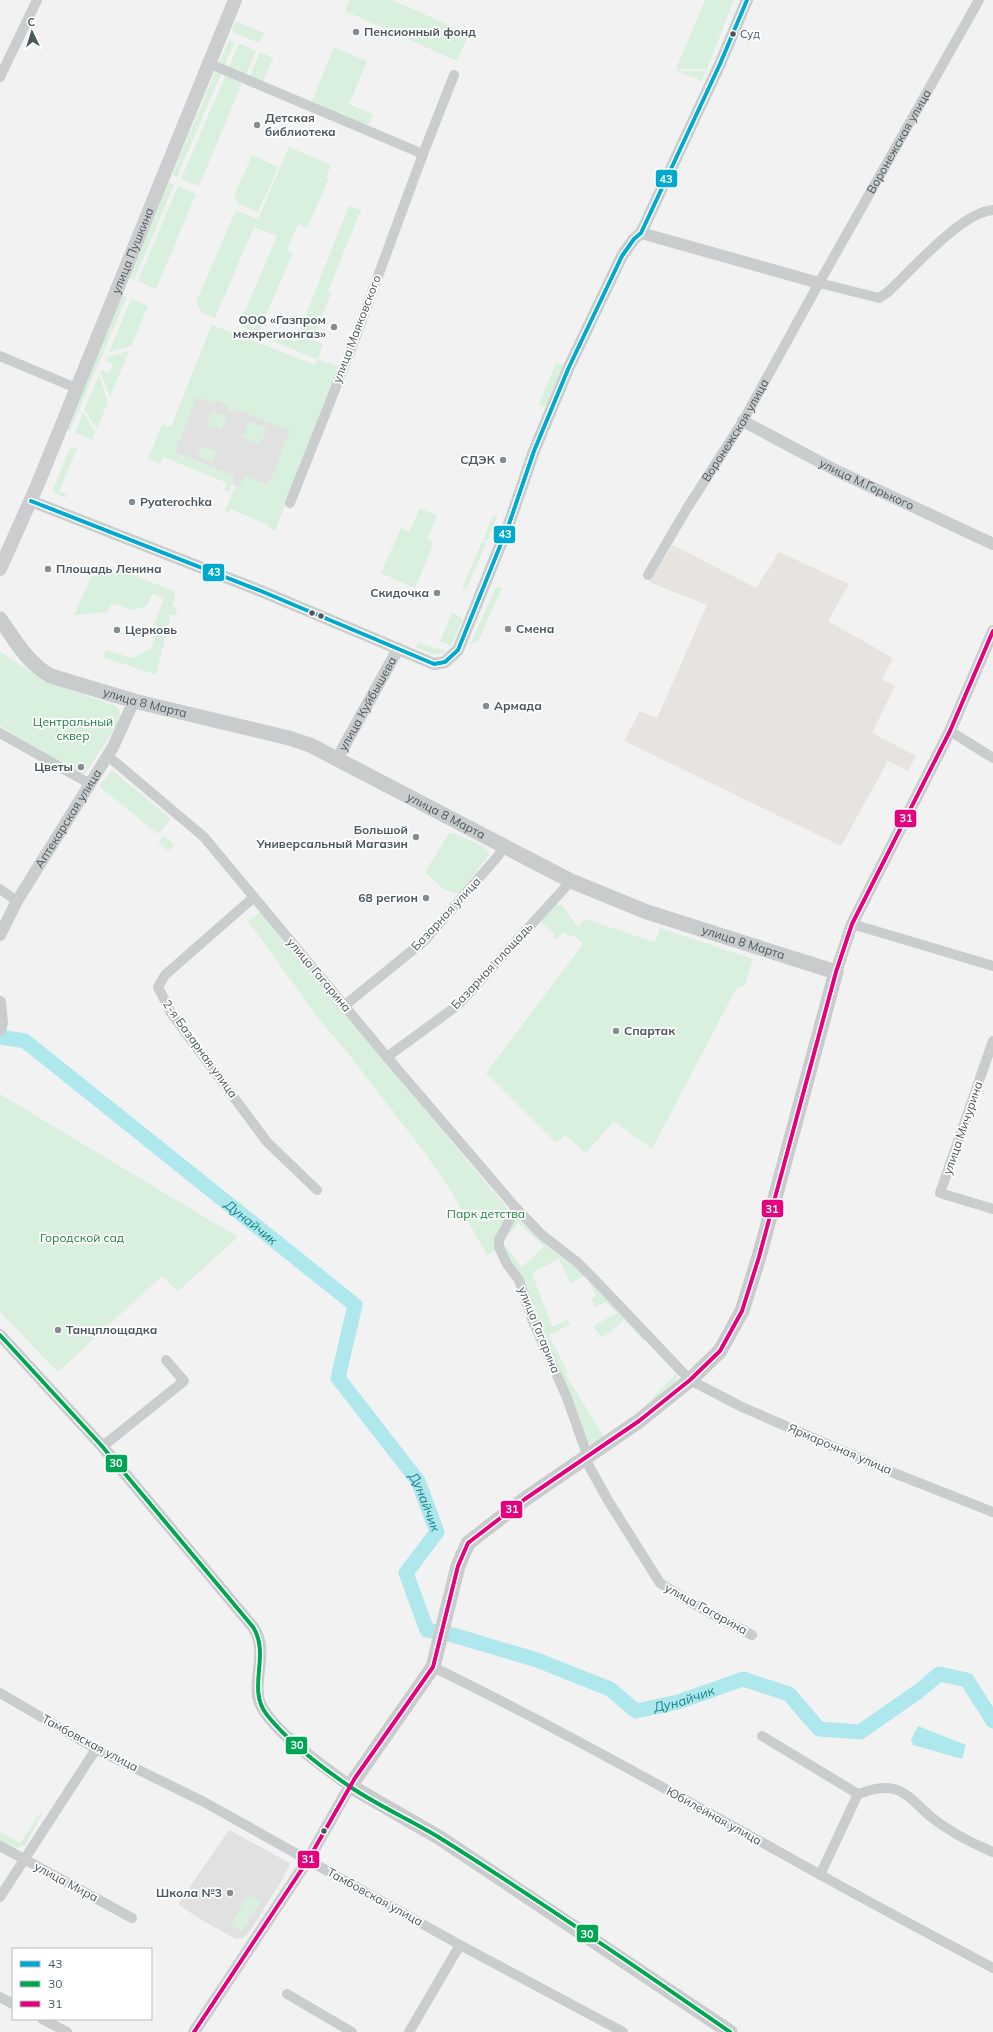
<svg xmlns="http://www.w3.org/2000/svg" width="993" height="2032" font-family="Mulish,sans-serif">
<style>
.commercial{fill:#e7e4e0}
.education{fill:#e1e1e2}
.green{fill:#d9f0de;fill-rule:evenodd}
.water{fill:#afe8ec}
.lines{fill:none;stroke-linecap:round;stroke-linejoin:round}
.river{stroke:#afe8ec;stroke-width:15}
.minor{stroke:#cacdce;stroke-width:10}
.tertiary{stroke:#cacdce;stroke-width:12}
.secondary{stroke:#cbcdcf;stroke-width:14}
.primary{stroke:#c8cccd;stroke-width:15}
.bus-1-casing{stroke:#fff;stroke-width:7}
.bus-2-casing{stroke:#fff;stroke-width:7}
.bus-3-casing{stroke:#fff;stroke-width:7}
.bus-1{stroke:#00a9ce;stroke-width:4}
.bus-2{stroke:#00a651;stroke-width:4}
.bus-3{stroke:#e5007d;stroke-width:4}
.poi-dot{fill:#858d92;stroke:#fff;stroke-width:1.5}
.bus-dot{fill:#4a575e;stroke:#fff;stroke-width:1.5}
.labels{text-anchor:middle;stroke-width:3.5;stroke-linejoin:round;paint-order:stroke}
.bus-label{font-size:11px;fill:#4a575e;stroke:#fff;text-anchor:start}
.poi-label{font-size:12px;font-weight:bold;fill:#4a575e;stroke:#fff;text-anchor:start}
.street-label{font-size:12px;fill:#4a575e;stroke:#fff}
.park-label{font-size:12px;fill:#1c7e3f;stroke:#fff}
.water-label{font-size:13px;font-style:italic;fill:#13828a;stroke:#fff}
.line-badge{stroke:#fff;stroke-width:1.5}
.badge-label{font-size:11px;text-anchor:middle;font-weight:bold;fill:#fff}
</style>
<rect width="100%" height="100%" fill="#f3f2f2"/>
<!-- commercial -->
<polygon class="commercial" points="673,545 756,588 779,552 849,584 828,621 893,658 882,679 895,686 872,733 916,756 908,771 888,761 841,846 624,741 640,711 657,718 707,605 649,582"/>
<!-- education -->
<g class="education">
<polygon points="212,325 332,373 280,503 160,455"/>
<polygon points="229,1830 290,1863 281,1882 248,1934 242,1938 236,1939 198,1918 178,1904"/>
</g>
<!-- green -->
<g class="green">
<polygon points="350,0 392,0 469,34 457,61 345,11"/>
<polygon points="705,0 734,0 707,69 676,69"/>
<polygon points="236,21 264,33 259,43 232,32"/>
<polygon points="229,39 235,42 224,67 218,65"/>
<polygon points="239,43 256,51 245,77 228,69"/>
<polygon points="334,47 367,61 349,104 373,114 367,127 311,103"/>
<polygon points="260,52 273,58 262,84 249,78"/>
<polygon points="676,71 706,71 702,81"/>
<polygon points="215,72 221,74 177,177 172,175"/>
<polygon points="225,76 242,83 199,186 181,179"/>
<polygon points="289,147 331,165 326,177 329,179 307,228 298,224 287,250 293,253 258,333 239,325 277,236 254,227 215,318 202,313 196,302 236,210 258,219"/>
<polygon points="252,155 278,167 258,212 238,204 234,196"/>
<polygon points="169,182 174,185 134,280 128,277"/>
<polygon points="178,186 196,194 156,289 138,281"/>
<polygon points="349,206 361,210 328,291 331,293 313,340 323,344 318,359 339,367 275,531 268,528 269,525 230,509 228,513 225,511 236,485 240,486 244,476 268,485 290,431 236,409 233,413 227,411 229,406 215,400 213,404 197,397 175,452 235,476 229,492 224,490 227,483 163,457 160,464 148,459 162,424 171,427 212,325 315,365 317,359 263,337 265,331 295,342"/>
<polygon points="121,295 127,297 70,431 65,429"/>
<polygon points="131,299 148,306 131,346 109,352"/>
<polygon points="129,351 110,397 100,371 101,370 109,373 113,364 105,360 106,357"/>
<polygon points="557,361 564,368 549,408 539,404"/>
<polygon points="99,375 108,402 97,429 84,409"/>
<polygon points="212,411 227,417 221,430 206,424"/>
<polygon points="83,412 95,432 92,440 75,433"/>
<polygon points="249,421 267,429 260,445 242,437"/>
<polygon points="71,446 77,449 59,491 67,495 66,498 55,493 53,489"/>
<polygon points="202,446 216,452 212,462 197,456"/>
<polygon points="420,508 437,516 427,539 434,543 415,588 381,573 401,528 409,532"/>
<polygon points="493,515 497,517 487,541 483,540"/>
<polygon points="482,542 486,543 466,590 462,588"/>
<polygon points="119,570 175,591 173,606 177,607 176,615 171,614 156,675 103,657 106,650 132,658 151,649 156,634 154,626 164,598 152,594 147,606 132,610 117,605 110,605 107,612 74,615 91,577"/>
<polygon points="498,587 502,588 479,640 470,645 495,588"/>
<polygon points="452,613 461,617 462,621 451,646 440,641"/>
<path d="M418 642C428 647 437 648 447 651 437 659 425 651 416 647Z"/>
<polygon points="0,651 42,680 116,706 120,711 121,719 85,774 80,774 0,726"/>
<polygon points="112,770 171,819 158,834 99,786"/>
<path d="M450 832 481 845 490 853 462 891C449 899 434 880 425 872Z"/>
<polygon points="164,836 174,845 168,851 158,842"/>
<polygon points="556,904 563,906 578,927 585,919 655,942 660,928 753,959 745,985 736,989 652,1149 614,1121 586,1153 565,1135 556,1143 486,1073 583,944 572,934 570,937 563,932 556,940 552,937 555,934 538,920"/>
<polygon points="260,912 507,1208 508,1214 496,1250 487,1255 451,1191 425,1153 346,1051 318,1018 248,921"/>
<polygon points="0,1094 238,1237 178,1291 162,1276 58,1372 0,1312"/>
<path d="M514 1215 536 1236 585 1274 677 1373V1381L634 1417 676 1374 645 1339 643 1340 624 1320 602 1338 593 1326 617 1313 606 1302 595 1307 591 1299 596 1296 586 1275 570 1283 559 1259 532 1273 552 1327 567 1320 570 1325 549 1335 568 1373 566 1375 606 1440 596 1445 589 1443 521 1279 501 1246 500 1242ZM518 1223 544 1246 522 1267 502 1242Z"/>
<polygon points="40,1813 42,1814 25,1845 16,1848 0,1842 0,1832 20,1843"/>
<polygon points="248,1895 261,1901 242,1931 232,1924"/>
</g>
<!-- water -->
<polygon class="water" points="918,1726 966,1745 962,1759 913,1745 911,1740"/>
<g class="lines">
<!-- river -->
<path class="river" id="s1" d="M0 1037 25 1041 355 1305 338 1378 418 1481 437 1532 406 1573 427 1630 453 1635 537 1660 610 1689 636 1711 678 1702 743 1679 789 1694 819 1729 860 1732 919 1691 939 1674 967 1680 993 1721"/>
<!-- minor -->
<g class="minor">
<polyline points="210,64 423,154 454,75"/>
<polyline points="0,77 37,0"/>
<path d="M819 283 879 298 888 292C913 269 960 213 993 210"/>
<polyline points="0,356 76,388"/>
<polyline points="290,503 353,344 423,154"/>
<path id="s2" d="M648 575 686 510 743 421 819 283 979 0"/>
<polyline points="950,731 993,758"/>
<polyline points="0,733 90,784"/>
<polyline points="108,756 204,837 387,1057 516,1208 542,1235 577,1262 595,1280 690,1380 742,1407 894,1473 993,1512"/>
<polyline points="0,889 17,901"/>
<polyline points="254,897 165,975 158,987 171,1013 267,1142 317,1190"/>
<polyline points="852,924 993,966"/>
<polyline points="344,1006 425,940 498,856 503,847"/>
<polyline points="993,1041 940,1193 993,1209"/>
<polyline points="387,1057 458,1005 571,881"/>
<polyline points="516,1208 499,1240 499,1247 507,1264 519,1280 532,1319 567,1398 588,1457"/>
<polyline points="101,1445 108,1442 184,1381 166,1360"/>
<polyline points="585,1459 609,1502 660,1583 692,1603 752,1635"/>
<path d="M433 1667C564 1731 691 1803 819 1874 876 1906 935 1937 993 1968"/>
<polyline points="0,1693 96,1749 204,1802 460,1945 623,2032"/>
<path d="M762 1736 858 1794C870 1790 882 1786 894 1789 909 1793 920 1808 931 1817 950 1832 971 1843 993 1852"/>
<polyline points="0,1846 132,1918"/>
<polyline points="820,1875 858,1794"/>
<polyline points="0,1897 96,1749"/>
<polyline points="287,1994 352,2032"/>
<polyline points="0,1997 13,2004"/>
<polyline points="42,2019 67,2032"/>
<polyline points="409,2032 460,1945"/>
</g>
<!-- tertiary -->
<g class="tertiary">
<polyline points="641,233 819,283"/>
<path id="s3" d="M743 421 835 470 993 544"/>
<polyline points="31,501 261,591 434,664 445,662 458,650 509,524 534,451 569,367 622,256 634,239 641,233 720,64 747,0"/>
<path id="s4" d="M337 759 398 649"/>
<path id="s5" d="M0 935 17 901 113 747 134 701"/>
<polyline points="836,972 852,924 950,731 993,631"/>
<polyline points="0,1002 2,1023 0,1030"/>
<path d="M0 1335 101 1445 253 1627C268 1649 255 1672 258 1696 262 1725 326 1768 350 1786L308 1860 194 2032"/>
</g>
<!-- secondary -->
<path class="secondary" id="s6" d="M0 569 37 486 235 0"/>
<!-- primary -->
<path class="primary" id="s7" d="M0 619C15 640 28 664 51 676L134 701 289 738 310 745 571 881 647 912 836 972 759 1257 742 1311 720 1351 690 1380 639 1421 525 1499 468 1543 458 1566 433 1667 350 1786 440 1838 730 2032"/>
<!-- bus-1 casing -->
<g class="bus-1-casing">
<polyline id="bus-1" points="31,501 261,591 434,664 445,662 458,650 509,524 534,451 569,367 622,256 634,239 641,233 720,64 747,0"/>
</g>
<!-- bus-2 casing -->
<g class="bus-2-casing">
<path id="bus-2" d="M0 1335 101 1445 253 1627C271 1655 246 1689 267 1715 288 1741 321 1767 349 1786 378 1806 411 1820 440 1838 539 1900 635 1966 730 2032"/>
</g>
<!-- bus-3 casing -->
<g class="bus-3-casing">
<polyline id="bus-3" points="194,2032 308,1860 355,1778 433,1667 458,1566 468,1543 525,1499 639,1421 690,1380 720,1351 742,1311 759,1257 836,972 852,924 950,731 993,631"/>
</g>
<!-- bus-1 -->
<use href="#bus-1" class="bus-1"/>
<!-- bus-2 -->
<use href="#bus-2" class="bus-2"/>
<!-- bus-3 -->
<use href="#bus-3" class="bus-3"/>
</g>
<!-- markers -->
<g class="poi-dot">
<circle cx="356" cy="32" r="4"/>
<circle cx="257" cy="125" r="4"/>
<circle cx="334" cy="327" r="4"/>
<circle cx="503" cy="460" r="4"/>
<circle cx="132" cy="502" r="4"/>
<circle cx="48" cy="569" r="4"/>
<circle cx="437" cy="593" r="4"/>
<circle cx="508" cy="629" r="4"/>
<circle cx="117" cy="630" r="4"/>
<circle cx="486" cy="706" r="4"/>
<circle cx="81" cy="767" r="4"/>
<circle cx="416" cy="837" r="4"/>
<circle cx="426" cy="898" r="4"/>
<circle cx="616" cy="1031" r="4"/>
<circle cx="58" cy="1330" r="4"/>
<circle cx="230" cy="1893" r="4"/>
</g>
<g class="bus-dot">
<circle cx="733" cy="34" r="3.5"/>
<circle cx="312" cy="613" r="3.5"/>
<circle cx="321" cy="616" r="3.5"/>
<circle cx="324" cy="1831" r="3.5"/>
</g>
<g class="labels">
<!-- bus labels -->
<g class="bus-label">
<text x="740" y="38">Суд</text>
</g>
<!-- poi labels -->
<g class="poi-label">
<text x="364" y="36">Пенсионный фонд</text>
<text x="265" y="122">Детская<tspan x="265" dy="14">библиотека</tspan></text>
<text x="326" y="324" text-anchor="end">ООО «Газпром<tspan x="326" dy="14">межрегионгаз»</tspan></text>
<text x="495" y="464" text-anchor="end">СДЭК</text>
<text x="140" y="506">Pyaterochka</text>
<text x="56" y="573">Площадь Ленина</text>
<text x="429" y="597" text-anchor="end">Скидочка</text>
<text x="516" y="633">Смена</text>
<text x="125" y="634">Церковь</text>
<text x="494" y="710">Армада</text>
<text x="73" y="771" text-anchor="end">Цветы</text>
<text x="408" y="834" text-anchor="end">Большой<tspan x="408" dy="14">Универсальный Магазин</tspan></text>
<text x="418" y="902" text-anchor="end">68 регион</text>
<text x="624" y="1035">Спартак</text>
<text x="66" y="1334">Танцплощадка</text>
<text x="222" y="1897" text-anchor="end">Школа №3</text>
</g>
<!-- street labels -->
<g class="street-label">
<text dy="4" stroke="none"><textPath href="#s2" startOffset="501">Воронежская улица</textPath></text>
<text dy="4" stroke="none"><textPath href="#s6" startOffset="345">улица Пушкина</textPath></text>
<text transform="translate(357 329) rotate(-69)" y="4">улица Маяковского</text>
<text dy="4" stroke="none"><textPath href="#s2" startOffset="169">Воронежская улица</textPath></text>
<text dy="4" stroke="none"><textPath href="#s3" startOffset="139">улица М.Горького</textPath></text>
<text dy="4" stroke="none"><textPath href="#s7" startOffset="175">улица 8 Марта</textPath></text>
<text dy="4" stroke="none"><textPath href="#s4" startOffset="63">улица Куйбышева</textPath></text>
<text dy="4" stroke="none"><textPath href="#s7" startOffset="499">улица 8 Марта</textPath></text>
<text dy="4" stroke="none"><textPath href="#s5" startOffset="135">Аптекарская улица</textPath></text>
<text transform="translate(446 914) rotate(-47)" y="4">Базарная улица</text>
<text dy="4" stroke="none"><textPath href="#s7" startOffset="823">улица 8 Марта</textPath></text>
<text transform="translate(492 966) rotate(-47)" y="4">Базарная площадь</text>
<text transform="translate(319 975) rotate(50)" y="4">улица Гагарина</text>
<text transform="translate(200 1049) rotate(54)" y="4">2-я Базарная улица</text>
<text transform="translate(963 1128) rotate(-71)" y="4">улица Мичурина</text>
<text transform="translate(539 1330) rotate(68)" y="4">улица Гагарина</text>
<text transform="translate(840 1449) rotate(23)" y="4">Ярмарочная улица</text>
<text transform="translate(706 1609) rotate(29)" y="4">улица Гагарина</text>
<text transform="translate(90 1743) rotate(28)" y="4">Тамбовская улица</text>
<text transform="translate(714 1816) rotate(29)" y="4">Юбилейная улица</text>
<text transform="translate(66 1882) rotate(28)" y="4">улица Мира</text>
<text transform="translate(375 1897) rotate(29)" y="4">Тамбовская улица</text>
</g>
<!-- park labels -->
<g class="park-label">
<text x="73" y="726">Центральный<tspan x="73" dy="14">сквер</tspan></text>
<text x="486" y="1218">Парк детства</text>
<text x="82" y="1242">Городской сад</text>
</g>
<!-- water labels -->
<g class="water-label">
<text dy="5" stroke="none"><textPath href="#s1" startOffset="315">Дунайчик</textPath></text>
<text dy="5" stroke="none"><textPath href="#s1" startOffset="675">Дунайчик</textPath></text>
<text dy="5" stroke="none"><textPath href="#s1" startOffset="1096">Дунайчик</textPath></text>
</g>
</g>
<g class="line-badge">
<rect x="655" y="169" width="23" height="19" rx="4" fill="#00a9ce"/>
<rect x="493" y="525" width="23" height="19" rx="4" fill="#00a9ce"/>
<rect x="202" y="563" width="23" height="19" rx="4" fill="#00a9ce"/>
<rect x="894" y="809" width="23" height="19" rx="4" fill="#e5007d"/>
<rect x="761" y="1199" width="23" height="19" rx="4" fill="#e5007d"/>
<rect x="105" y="1454" width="23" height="19" rx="4" fill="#00a651"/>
<rect x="500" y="1500" width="23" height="19" rx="4" fill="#e5007d"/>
<rect x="285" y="1736" width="23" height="19" rx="4" fill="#00a651"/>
<rect x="297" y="1850" width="23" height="19" rx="4" fill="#e5007d"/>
<rect x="576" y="1924" width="23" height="19" rx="4" fill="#00a651"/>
</g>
<g class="badge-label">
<text x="666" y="183">43</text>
<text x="505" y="538">43</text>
<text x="214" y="576">43</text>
<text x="906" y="822">31</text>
<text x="772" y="1213">31</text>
<text x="116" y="1467">30</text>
<text x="512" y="1513">31</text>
<text x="297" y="1749">30</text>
<text x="308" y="1863">31</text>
<text x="587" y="1938">30</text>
</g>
<!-- legend -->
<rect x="12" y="1948" width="140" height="72" fill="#ffffff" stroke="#b7bcbf"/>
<rect x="20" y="1961" width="20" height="6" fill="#00a9ce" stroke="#b7bcbf"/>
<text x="48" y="1968" font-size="12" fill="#4a575e">43</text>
<rect x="20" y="1981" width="20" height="6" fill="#00a651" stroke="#b7bcbf"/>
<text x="48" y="1988" font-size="12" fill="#4a575e">30</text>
<rect x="20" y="2001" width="20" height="6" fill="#e5007d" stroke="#b7bcbf"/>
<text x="48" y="2008" font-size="12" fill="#4a575e">31</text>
<!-- north arrow -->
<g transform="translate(32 32) rotate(356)" stroke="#ffffff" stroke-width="3" paint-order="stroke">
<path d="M0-3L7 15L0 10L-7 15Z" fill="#4a575e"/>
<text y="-6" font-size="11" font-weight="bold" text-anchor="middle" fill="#4a575e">С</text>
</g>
</svg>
